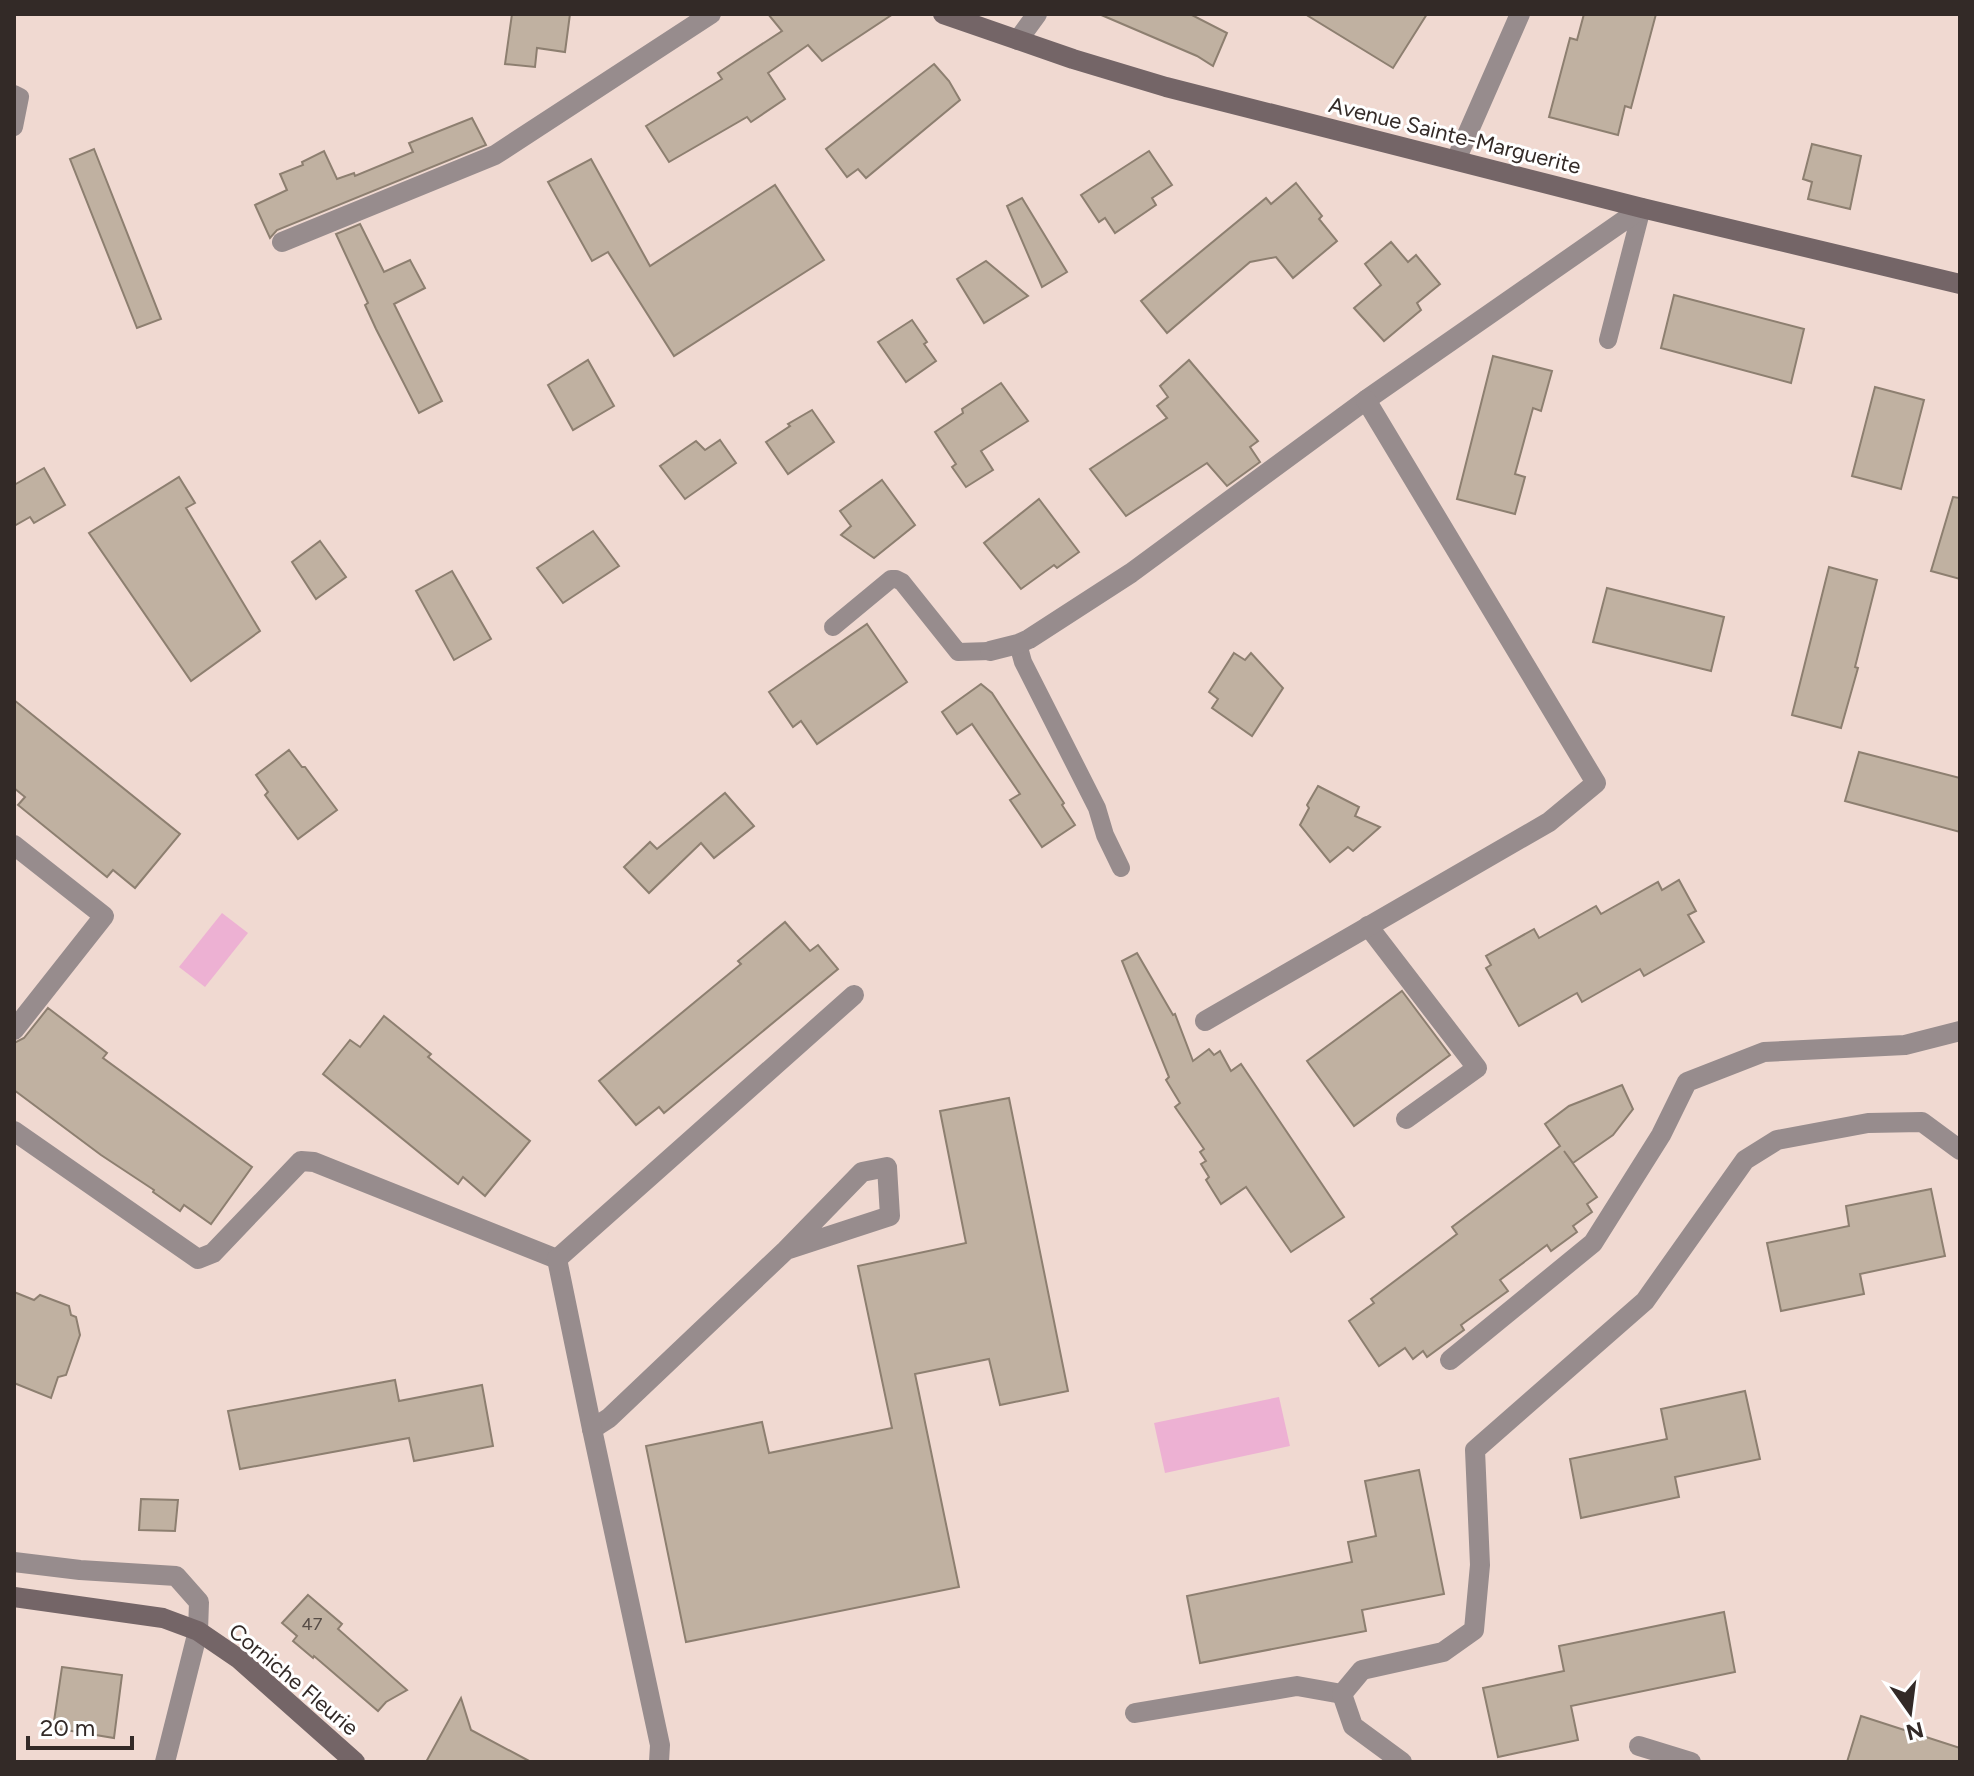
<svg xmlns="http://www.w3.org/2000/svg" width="1974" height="1776" font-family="Figtree,sans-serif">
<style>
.water{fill:#edb1d3}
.building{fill:#c0b1a1;stroke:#8d7f70;stroke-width:2}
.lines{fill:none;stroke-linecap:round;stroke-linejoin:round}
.lane{stroke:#978c8d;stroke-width:18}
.street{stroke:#978c8d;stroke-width:20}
.secondary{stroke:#746567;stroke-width:20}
.labels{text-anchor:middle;stroke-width:6;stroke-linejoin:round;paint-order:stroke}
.number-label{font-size:18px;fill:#564c46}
.street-label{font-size:22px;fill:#332a27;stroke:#fff}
</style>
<rect width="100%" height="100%" fill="#f0d9d1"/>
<!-- water -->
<g class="water">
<polygon points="222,913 248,933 205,987 179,967"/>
<polygon points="1279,1397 1290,1446 1165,1473 1154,1423"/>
</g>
<!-- building -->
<g class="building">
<polygon points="512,14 570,14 565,52 537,48 535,67 505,64"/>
<polygon points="768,14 893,14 822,61 808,45 768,73 785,99 751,122 747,117 669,162 646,126 722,79 718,73 782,31"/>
<polygon points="1099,14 1190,14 1227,33 1213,66 1197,56"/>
<polygon points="1305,14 1427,14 1393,68"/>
<polygon points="1584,14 1656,14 1631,108 1625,106 1618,135 1549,117 1570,38 1577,40"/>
<polygon points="934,64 949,81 960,100 866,178 858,169 847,177 826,149"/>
<polygon points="472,118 486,145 277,230 270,238 255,205 287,190 280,174 303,165 302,162 324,151 337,179 354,173 355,176 413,152 409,143"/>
<polygon points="1812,144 1861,156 1850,209 1808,199 1812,182 1803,179"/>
<polygon points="94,149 161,319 137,328 70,159"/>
<polygon points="1149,151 1172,185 1152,198 1156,205 1115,233 1105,218 1099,222 1081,195"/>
<polygon points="591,159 650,266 775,185 824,260 674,356 608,252 592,261 548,182"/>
<polygon points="1296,183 1322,216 1319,219 1337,241 1293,278 1276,257 1250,262 1167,333 1141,301 1266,198 1271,204"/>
<polygon points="1022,198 1067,272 1042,287 1007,206"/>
<polygon points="360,224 384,272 410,260 425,288 394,304 442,401 419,413 376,329 365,305 368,303 336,234"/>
<polygon points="1391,242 1408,262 1416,255 1440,284 1417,303 1421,310 1384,341 1354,308 1381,285 1365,264"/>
<polygon points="986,261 1028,296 984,323 957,279"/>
<polygon points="1674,295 1804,329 1791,383 1661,348"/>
<polygon points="912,320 927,342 924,344 936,361 906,382 878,342"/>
<polygon points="1493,356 1552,371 1541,411 1533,408 1515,474 1525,477 1515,514 1457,499"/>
<polygon points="588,360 614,406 573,430 548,385"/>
<polygon points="1189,360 1258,441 1250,447 1260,462 1227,486 1207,463 1126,516 1090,469 1167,418 1157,406 1168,397 1160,386"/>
<polygon points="1001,383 1028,421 981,451 993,470 966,487 952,467 956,464 935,432 963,413 962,409"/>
<polygon points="1875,387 1924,400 1901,489 1852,476"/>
<polygon points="812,410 834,442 788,474 766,442 790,426 788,424"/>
<polygon points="720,440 736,463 685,499 660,466 696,441 705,450"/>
<polygon points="44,468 65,505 34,523 30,517 14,526 14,485"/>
<polygon points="179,477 195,503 186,508 260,631 191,681 89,533"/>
<polygon points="882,480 915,525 874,558 841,535 851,526 840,511"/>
<polygon points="1953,497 1960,498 1960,579 1931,571"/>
<polygon points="1039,499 1079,552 1057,568 1054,565 1021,589 984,543"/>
<polygon points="593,531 619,566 563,603 537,568"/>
<polygon points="320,541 346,577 316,599 292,562"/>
<polygon points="1829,567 1877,580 1855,667 1858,668 1841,728 1792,715"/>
<polygon points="452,571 491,639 454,660 416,591"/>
<polygon points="1607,588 1724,617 1711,671 1593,642"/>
<polygon points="867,624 907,682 817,744 801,721 793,727 769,692"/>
<polygon points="1234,653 1245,660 1251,653 1283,688 1252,736 1212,708 1218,699 1209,692"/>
<polygon points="981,684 992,693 1064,803 1062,805 1075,825 1042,847 1010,800 1020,794 972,724 957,734 942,712"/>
<polygon points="14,700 180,834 135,888 113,870 107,877 18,805 25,797 14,788"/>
<polygon points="289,750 302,767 305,767 337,810 298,839 265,795 268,792 256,775"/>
<polygon points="1859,752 1960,778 1960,832 1845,801"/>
<polygon points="1318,786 1359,807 1355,816 1380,827 1353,851 1348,847 1330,862 1300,825 1309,808 1307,805"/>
<polygon points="725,793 754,826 714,858 701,843 649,893 624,867 650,842 657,849"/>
<polygon points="1679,880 1696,911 1688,915 1704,942 1644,976 1640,969 1582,1002 1577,993 1519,1026 1486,968 1491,965 1486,956 1534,929 1539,938 1596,906 1601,914 1658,882 1662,890"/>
<polygon points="785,922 810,951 818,945 838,969 664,1113 659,1107 636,1125 599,1081 741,964 738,961"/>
<polygon points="1137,953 1173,1015 1175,1014 1193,1061 1209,1049 1214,1055 1220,1051 1231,1071 1241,1064 1344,1217 1291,1252 1246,1187 1221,1204 1206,1180 1209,1177 1201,1164 1206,1161 1200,1152 1204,1149 1175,1107 1180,1103 1166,1080 1169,1077 1122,961"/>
<polygon points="1402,991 1450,1055 1354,1126 1307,1061"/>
<polygon points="48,1008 107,1053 103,1058 252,1167 211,1224 184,1205 180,1211 153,1192 154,1190 101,1155 14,1090 14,1043 24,1038"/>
<polygon points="384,1016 431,1054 428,1057 530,1141 485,1196 463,1177 458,1184 323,1074 350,1040 360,1047"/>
<polygon points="1622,1085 1633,1109 1613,1135 1573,1163 1564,1151 1597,1197 1587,1204 1592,1212 1573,1226 1577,1232 1551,1251 1547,1245 1500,1280 1508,1291 1461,1325 1464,1330 1427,1357 1423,1351 1413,1359 1405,1348 1379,1366 1349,1321 1374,1303 1371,1299 1457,1234 1452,1227 1560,1146 1545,1124 1569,1106"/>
<polygon points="1009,1098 1068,1391 1000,1405 989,1359 915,1374 959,1587 686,1642 646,1446 762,1422 769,1453 892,1428 858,1266 966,1243 940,1111"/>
<polygon points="1931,1189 1945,1256 1860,1274 1864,1294 1781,1311 1767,1243 1849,1226 1846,1206"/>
<polygon points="14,1292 34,1300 40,1295 69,1306 71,1315 76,1317 80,1335 66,1375 58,1377 51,1398 14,1383"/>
<polygon points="395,1380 399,1401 482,1385 493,1446 414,1461 409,1438 240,1469 228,1411"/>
<polygon points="1745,1391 1760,1459 1675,1477 1679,1497 1581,1518 1570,1459 1667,1439 1661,1409"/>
<polygon points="1419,1470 1444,1594 1362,1610 1366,1631 1200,1663 1187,1596 1352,1562 1348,1542 1376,1536 1365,1481"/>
<polygon points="141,1499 178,1500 175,1531 139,1530"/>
<polygon points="308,1595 342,1624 338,1629 407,1690 386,1702 378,1711 314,1656 313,1658 293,1641 297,1636 282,1623"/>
<polygon points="1724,1612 1735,1672 1571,1706 1578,1740 1498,1757 1483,1688 1564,1671 1559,1646"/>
<polygon points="62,1667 122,1675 114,1738 53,1728"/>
<polygon points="461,1698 471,1730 531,1762 426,1762"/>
<polygon points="1861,1716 1960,1748 1960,1762 1847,1762"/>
</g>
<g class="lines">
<!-- lane -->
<g class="lane">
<polyline points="14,94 20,97 14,127"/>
<polyline points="1608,340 1642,208"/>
<polyline points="833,627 891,579 896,579 902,582 958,652 990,651"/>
<polyline points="1018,644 1023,662 1097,808 1105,835 1121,868"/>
</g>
<!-- street -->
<g class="street">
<polyline points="1018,40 1037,14"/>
<polyline points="1456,160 1520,14"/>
<polyline points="282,242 495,155 711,14"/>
<polyline points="990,651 1018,644 1029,639 1131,573 1366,400 1642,208"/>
<polyline points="14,845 104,916 14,1030"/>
<polyline points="1368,926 1477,1068 1406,1119"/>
<polyline points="1205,1021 1549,822 1596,783 1366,400"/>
<polyline points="14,1131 198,1259 213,1253 301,1161 314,1162 557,1259"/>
<polyline points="1450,1360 1593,1243 1661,1135 1687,1082 1764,1052 1905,1045 1960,1031"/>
<polyline points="592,1429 609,1418 786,1250 862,1172 887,1167 890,1216 786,1250"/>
<polyline points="14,1562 80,1570 176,1576 199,1602 198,1631 165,1762"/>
<polyline points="1135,1713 1297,1686 1342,1694"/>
<polyline points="1639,1746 1691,1762"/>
<polyline points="659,1762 660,1745 592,1429 557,1259 854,995"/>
<polyline points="1402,1762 1353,1726 1342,1694 1362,1670 1443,1652 1474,1630 1480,1565 1475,1450 1645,1301 1745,1160 1777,1140 1868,1123 1922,1122 1960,1150"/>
</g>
<!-- secondary -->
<g class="secondary">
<polyline points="943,14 1073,59 1166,87 1642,208 1960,284"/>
<polyline points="14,1597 163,1618 198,1631 239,1659 355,1762"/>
</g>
</g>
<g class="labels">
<!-- number labels -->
<g class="number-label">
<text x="312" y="1630">47</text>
</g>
<!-- street labels -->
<g class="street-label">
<text transform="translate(1455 135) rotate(14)" y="8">Avenue Sainte-Marguerite</text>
<text transform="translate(294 1679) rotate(40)" y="8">Corniche Fleurie</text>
</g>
</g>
<!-- border -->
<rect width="1974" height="1776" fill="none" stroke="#332a27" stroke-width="32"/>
<!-- north arrow -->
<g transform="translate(1910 1712) rotate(166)" stroke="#ffffff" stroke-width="6" paint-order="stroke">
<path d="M0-6L14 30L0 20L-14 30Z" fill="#332a27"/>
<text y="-12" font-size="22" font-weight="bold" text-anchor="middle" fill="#332a27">N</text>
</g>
<!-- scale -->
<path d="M28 1736v12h104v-12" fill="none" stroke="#332a27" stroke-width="4"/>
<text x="40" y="1736" font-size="24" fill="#332a27" stroke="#ffffff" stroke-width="6" paint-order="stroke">20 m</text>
</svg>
